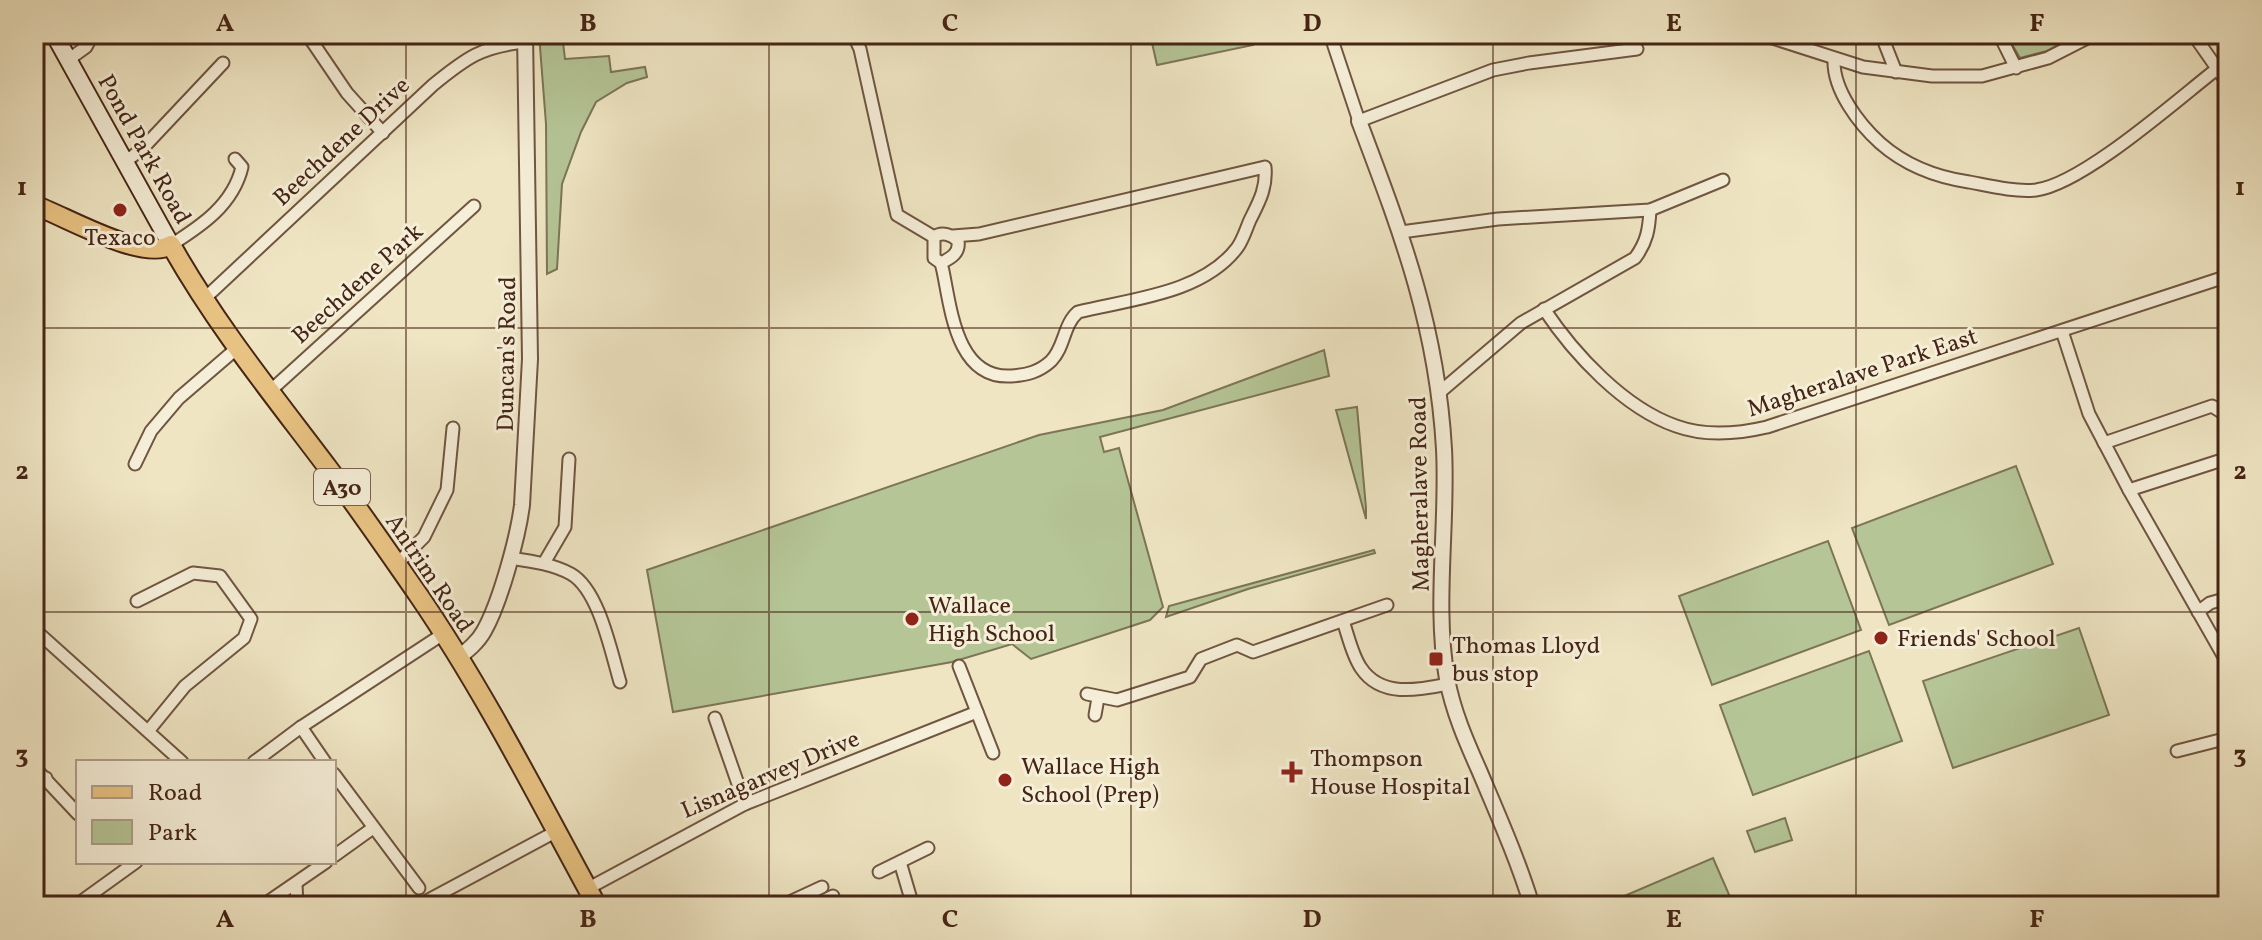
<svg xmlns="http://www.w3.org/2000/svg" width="2262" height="940" font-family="Vollkorn,serif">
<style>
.green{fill:#b5c596;stroke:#7d7556;stroke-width:2}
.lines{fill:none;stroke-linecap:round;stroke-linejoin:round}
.minor-casing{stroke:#705540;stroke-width:15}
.tertiary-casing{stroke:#705540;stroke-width:18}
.secondary-casing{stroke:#452515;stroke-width:20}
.primary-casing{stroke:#452515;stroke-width:22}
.minor{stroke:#f5eed8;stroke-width:11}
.tertiary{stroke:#f5eed8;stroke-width:14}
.secondary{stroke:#f5eed8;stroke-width:16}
.primary{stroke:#e8c282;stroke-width:18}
.grid{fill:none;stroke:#452515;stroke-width:2;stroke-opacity:0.55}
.poi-dot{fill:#8f2418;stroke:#f5eed8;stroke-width:3}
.labels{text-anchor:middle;stroke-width:6;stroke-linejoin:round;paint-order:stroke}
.shield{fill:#f5eed8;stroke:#7a6150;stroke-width:2}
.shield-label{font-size:22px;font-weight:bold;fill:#452515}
.street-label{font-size:24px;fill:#452515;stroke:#f5eed8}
.poi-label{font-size:24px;fill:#452515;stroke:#f5eed8;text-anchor:start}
.neatline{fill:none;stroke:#452515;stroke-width:3}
.grid-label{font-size:26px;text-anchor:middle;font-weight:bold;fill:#452515}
</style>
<rect width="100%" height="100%" fill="#efe5c3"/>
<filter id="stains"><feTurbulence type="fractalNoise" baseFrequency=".0025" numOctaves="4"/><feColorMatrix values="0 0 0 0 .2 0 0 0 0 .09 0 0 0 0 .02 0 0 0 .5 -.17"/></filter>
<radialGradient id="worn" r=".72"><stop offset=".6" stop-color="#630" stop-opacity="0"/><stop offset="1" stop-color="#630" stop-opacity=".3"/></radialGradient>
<!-- green -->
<g class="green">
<polygon points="539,34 562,34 565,59 609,56 611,72 645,67 647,77 627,83 596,102 581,132 562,184 557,269 547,274 546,124"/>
<polygon points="1150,34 1251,34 1253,45 1157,65"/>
<polygon points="2006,34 2064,34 2060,44 2047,51 2020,58"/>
<polygon points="1324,350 1329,376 1100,437 1104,452 1119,448 1163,607 1150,620 1031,659 1012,644 952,662 673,712 647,570 1039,435 1163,410"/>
<polygon points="1357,407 1366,508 1366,519 1336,410"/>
<polygon points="2016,466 2053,564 1889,625 1852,528"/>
<polygon points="1828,541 1861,630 1712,685 1679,596"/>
<polygon points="1374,550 1375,553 1248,589 1166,617 1169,606"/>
<polygon points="2079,628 2109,715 1953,768 1923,681"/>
<polygon points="1869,651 1902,741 1753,795 1720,705"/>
<polygon points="1785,818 1792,840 1755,852 1747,831"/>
<polygon points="1713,858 1734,906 1601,906"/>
</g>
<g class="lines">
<!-- minor casing -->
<g class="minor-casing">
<g id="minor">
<polyline points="307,34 347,93 383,133"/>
<polyline points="853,34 860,49 897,215 934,237"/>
<polyline points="1330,34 1359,121 1493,70 1529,63 1637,49"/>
<polyline points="1669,34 1670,34"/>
<polyline points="1760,34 1863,67 1932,76 1982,76 2048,58 2095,34"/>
<polyline points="1881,34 1896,72"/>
<polyline points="1999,34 2016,68"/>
<polyline points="2193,34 2228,84"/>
<polyline points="68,60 86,47 93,34"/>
<path d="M1834 60C1833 90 1859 124 1880 143 1906 166 1935 177 1969 182 1990 186 2014 192 2036 190 2083 184 2178 99 2218 68"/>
<polyline points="125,162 142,149 223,63"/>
<polyline points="1401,232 1498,219 1650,210 1723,180"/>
<path d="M171 245C201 226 233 205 242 167L235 159"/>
<path d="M941 263C951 258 960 253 958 241 952 235 942 231 934 237V258L941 263 943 271C951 310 957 379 1011 376 1027 375 1039 372 1051 361 1065 347 1063 325 1078 312 1130 299 1202 294 1237 248 1243 240 1246 229 1250 220 1259 202 1267 188 1265 167L979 234 953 236"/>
<path d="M203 300 433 85C466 58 482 46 526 42"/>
<path d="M1544 309C1574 354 1624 408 1676 426 1706 437 1737 434 1767 427L2228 276"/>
<polyline points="2062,331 2089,414 2129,490 2228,664"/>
<polyline points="269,392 474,206"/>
<path d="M1440 392 1521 323 1635 258C1647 242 1649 229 1650 210"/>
<polyline points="2104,443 2212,406 2226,415 2228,423"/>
<polyline points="135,464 151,431 179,398 236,349"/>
<polyline points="2129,490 2222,460 2228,453"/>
<path d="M510 558C530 561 553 564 571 574 599 590 611 652 620 682"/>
<polyline points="544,563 565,527 569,459"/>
<polyline points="396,565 424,537 447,490 453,428"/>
<polyline points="137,601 193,573 220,576 251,619 244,638 185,686 149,730"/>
<polyline points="2198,612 2210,603 2228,598"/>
<path d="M1343 621C1348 635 1352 655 1361 668 1381 698 1418 690 1448 684"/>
<polyline points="34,629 182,762"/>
<polyline points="959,666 993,753"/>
<polyline points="1087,694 1117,700 1190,677 1201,659 1237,645 1253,652 1387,605"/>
<polyline points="1095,715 1098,698"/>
<polyline points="715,718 745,804"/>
<polyline points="301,727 325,762"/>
<polyline points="2177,751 2228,738"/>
<polyline points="254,762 301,727 443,634"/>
<polyline points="34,767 78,814"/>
<polyline points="334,774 419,888"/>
<polyline points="34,789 46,778"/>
<polyline points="334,856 373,828"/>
<polyline points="900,862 913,906"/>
<polyline points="879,872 928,848"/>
<polyline points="296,884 297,906"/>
<polyline points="587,889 745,804 977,712"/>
<polyline points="419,905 557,831"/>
<polyline points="75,906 136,862"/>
<polyline points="262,906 326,862"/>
<polyline points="781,906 822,887"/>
<polyline points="813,906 833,896"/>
</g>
</g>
<!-- tertiary casing -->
<g class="tertiary-casing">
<g id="tertiary">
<path d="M1359 121C1402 235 1437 326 1444 449 1448 524 1434 605 1447 679 1453 711 1466 741 1479 770 1498 815 1518 860 1532 906"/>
<path d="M458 658C468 650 478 642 484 631 500 603 518 537 522 505L530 359 525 34"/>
</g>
</g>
<!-- secondary casing -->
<g class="secondary-casing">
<polyline id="secondary" points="54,34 171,245"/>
</g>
<!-- primary casing -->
<g class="primary-casing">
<path id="primary" d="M34 205C65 216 142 262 171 245 216 325 273 395 328 468 359 509 389 553 419 596 486 694 540 802 597 906"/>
</g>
<!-- minor -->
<use href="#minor" class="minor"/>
<!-- tertiary -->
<use href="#tertiary" class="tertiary"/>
<!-- secondary -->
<use href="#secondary" class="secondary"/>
<!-- primary -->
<use href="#primary" class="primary"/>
</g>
<!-- grid -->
<path class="grid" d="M406 34V906M769 34V906M1131 34V906M1493 34V906M1856 34V906M34 328H2228M34 612H2228"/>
<!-- markers -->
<g class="poi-dot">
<circle cx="120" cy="210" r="8"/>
<circle cx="912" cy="619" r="8"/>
<circle cx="1881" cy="638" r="8"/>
<rect x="1428" y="651" width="16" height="16" rx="4"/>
<path d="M1288 760h8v8h8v8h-8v8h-8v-8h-8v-8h8z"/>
<circle cx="1005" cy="780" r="8"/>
</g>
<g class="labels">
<!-- shield labels -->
<rect class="shield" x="314" y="469" width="56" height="36" rx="6"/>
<g class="shield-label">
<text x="342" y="495">A30</text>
</g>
<!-- street labels -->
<g class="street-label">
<text transform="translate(341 141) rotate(-43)" y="8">Beechdene Drive</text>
<text transform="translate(145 149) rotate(61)" y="8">Pond Park Road</text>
<text transform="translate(357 283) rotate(-42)" y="8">Beechdene Park</text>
<text transform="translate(506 354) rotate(-89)" y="8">Duncan's Road</text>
<text transform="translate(1862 372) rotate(-18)" y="8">Magheralave Park East</text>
<text transform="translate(1419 494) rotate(-91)" y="8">Magheralave Road</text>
<text transform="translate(430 573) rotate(56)" y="8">Antrim Road</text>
<text transform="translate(770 774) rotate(-23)" y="8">Lisnagarvey Drive</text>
</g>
<!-- poi labels -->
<g class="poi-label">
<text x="120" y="245" text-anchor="middle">Texaco</text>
<text x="928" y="613">Wallace<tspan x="928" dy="28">High School</tspan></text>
<text x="1897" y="646">Friends' School</text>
<text x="1452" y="653">Thomas Lloyd<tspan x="1452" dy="28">bus stop</tspan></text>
<text x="1310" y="766">Thompson<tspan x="1310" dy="28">House Hospital</tspan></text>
<text x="1021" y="774">Wallace High<tspan x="1021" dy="28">School (Prep)</tspan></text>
</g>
</g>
<!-- margin -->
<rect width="2262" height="940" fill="none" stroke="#efe5c3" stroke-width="88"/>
<!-- legend -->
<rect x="76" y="760" width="260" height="104" fill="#f5eed8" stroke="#af9e8a" stroke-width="2"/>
<rect x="92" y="786" width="40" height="12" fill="#e8c282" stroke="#af9e8a" stroke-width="2"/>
<text x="148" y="800" font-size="24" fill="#452515">Road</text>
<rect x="92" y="820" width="40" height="24" fill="#b5c596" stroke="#af9e8a" stroke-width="2"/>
<text x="148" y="840" font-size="24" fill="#452515">Park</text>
<rect x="44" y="44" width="2174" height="852" class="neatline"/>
<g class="grid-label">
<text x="225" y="31">A</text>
<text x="588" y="31">B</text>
<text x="950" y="31">C</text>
<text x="1312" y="31">D</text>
<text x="1674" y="31">E</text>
<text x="2037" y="31">F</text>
<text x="22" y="195">1</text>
<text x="2240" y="195">1</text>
<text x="22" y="479">2</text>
<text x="2240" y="479">2</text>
<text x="22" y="763">3</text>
<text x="2240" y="763">3</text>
<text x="225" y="927">A</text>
<text x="588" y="927">B</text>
<text x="950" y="927">C</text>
<text x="1312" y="927">D</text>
<text x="1674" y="927">E</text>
<text x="2037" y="927">F</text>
</g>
<rect width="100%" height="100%" filter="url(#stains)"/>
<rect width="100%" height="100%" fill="url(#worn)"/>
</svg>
